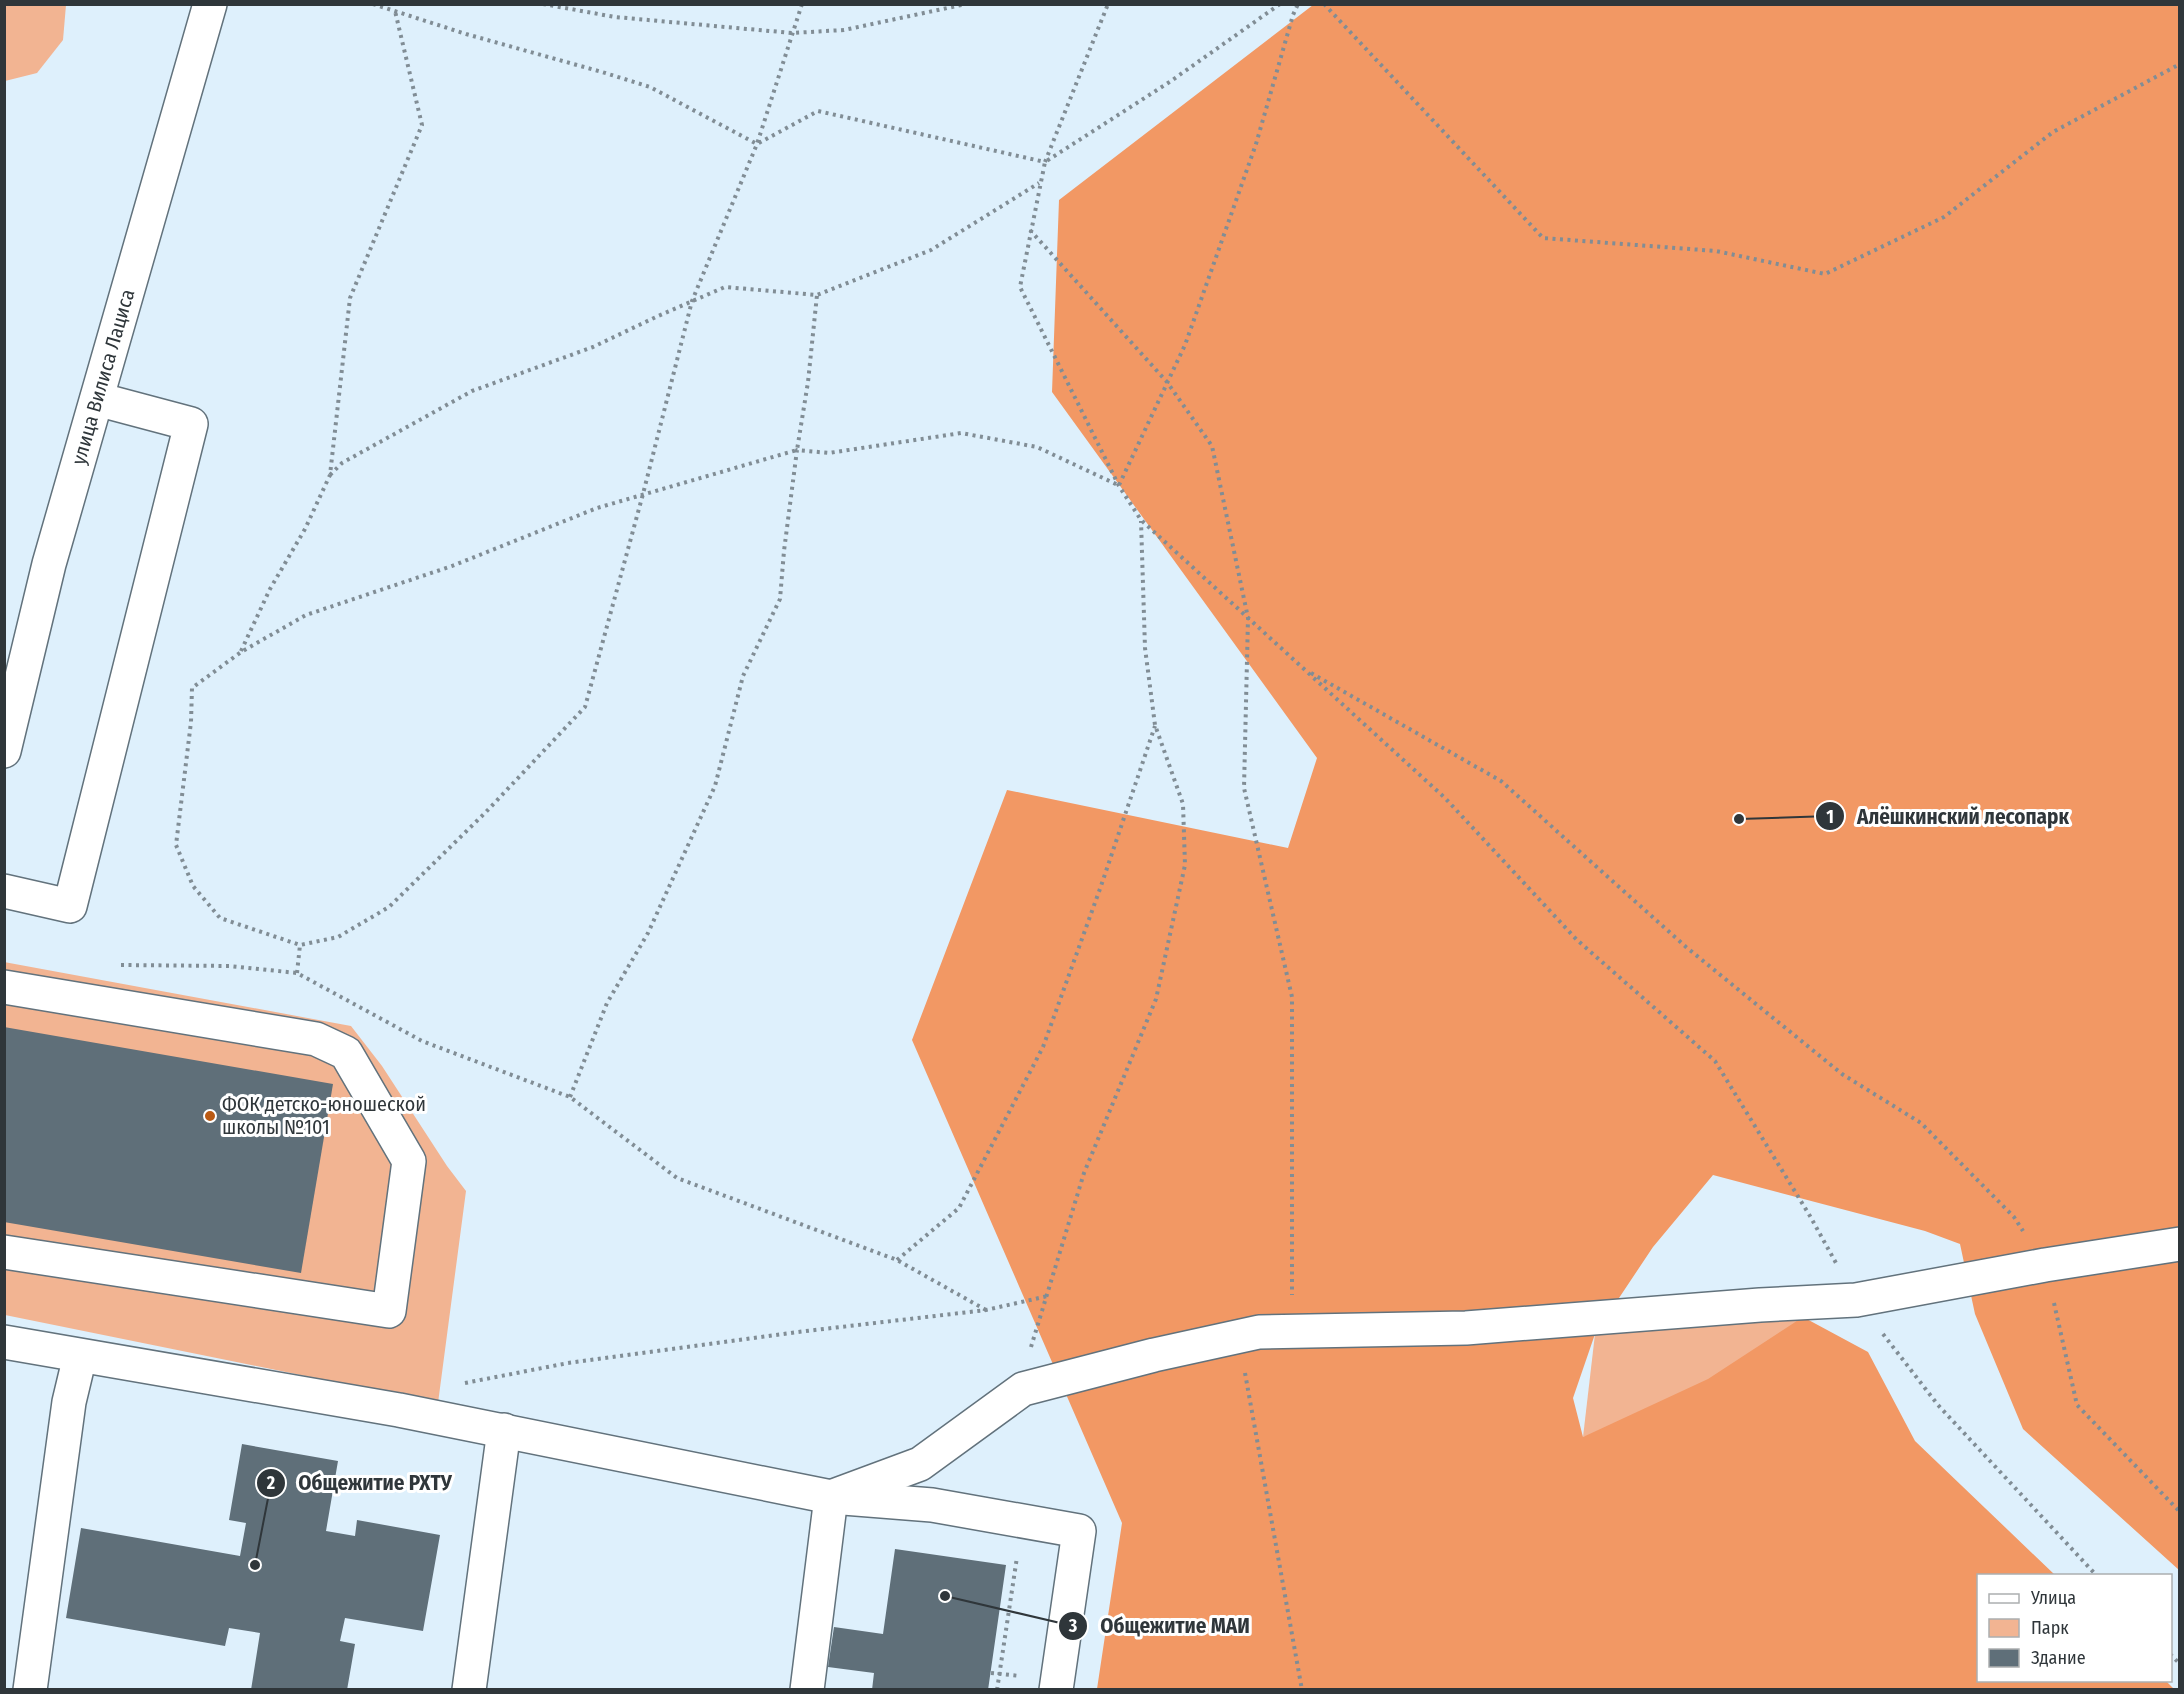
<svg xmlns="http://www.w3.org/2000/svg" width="2184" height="1694" font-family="'Fira Sans Condensed',sans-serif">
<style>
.green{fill:#f2b492}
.forest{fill:#f29864}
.building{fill:#5f6f79}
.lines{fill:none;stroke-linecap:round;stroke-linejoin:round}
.minor-casing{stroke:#62727c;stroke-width:36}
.path{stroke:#818d95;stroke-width:4;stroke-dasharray:3 4.5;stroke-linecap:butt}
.minor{stroke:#fff;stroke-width:33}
.poi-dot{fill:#ba5a14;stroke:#fff;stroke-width:2}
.labels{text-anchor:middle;stroke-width:6;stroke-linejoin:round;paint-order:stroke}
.street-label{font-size:20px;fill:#2f363a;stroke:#fff}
.poi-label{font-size:20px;fill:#2f363a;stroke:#fff;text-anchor:start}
.leader{fill:none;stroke:#2f363a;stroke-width:2}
.callout-dot{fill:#2f363a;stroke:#fff;stroke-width:2}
.mark-label{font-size:18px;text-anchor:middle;font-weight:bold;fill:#fff}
.callout-label{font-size:21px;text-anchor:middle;font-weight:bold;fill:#2f363a;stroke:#fff;stroke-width:6;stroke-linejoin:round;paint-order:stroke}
</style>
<rect width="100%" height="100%" fill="#def0fc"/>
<!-- green -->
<g class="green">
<polygon points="5,4 66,5 63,40 37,73 5,81"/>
<polygon points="4,962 351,1026 382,1066 447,1166 466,1191 438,1403 5,1315"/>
<polygon points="1803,1317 1783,1400 1583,1437 1595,1334"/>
</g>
<!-- forest -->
<polygon class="forest" points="1313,5 2179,5 2179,1570 2023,1429 1975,1314 1960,1244 1925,1231 1713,1175 1653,1247 1595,1334 1573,1398 1583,1437 1708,1379 1803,1317 1868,1352 1915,1441 2055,1575 1978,1576 1978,1680 2165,1680 2174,1689 1097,1689 1122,1523 912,1040 1007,790 1288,848 1317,758 1052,392 1059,200"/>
<!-- building -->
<g class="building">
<polygon points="4,1027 333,1084 301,1273 4,1222"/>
<polygon points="242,1444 338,1461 326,1531 355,1536 357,1520 440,1535 423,1631 345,1618 340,1641 355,1644 347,1690 251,1690 260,1633 229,1628 225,1646 66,1618 81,1528 240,1556 246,1523 229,1520"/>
<polygon points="895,1549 1006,1565 988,1690 872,1690 874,1673 828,1667 834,1627 883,1634"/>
</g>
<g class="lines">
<!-- minor casing -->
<g class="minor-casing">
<g id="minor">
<path id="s1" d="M4 751 49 564 210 4"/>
<polyline points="4,891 70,906 191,424 97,399"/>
<polyline points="4,987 316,1039 346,1053 409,1161 389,1311 4,1252"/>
<polyline points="4,1342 399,1410 831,1497 932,1505 1079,1531 1056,1690"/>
<polyline points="30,1690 69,1402 80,1356"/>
<polyline points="469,1690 504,1430"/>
<polyline points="807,1690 831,1497 920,1464 1023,1389 1154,1355 1259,1332 1466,1328 1760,1305 1856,1300 2045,1265 2180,1244"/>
</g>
</g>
<!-- path -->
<g class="path">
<polyline points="373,4 466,34 602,72 650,87 757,144 818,111 1045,162 1108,4"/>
<polyline points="543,4 615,17 792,33 844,30 966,4"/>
<polyline points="802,4 757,144 692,301 643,494 585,707 485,813 389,907 338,937 300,945 220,918 193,886 176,845 191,722 192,688 241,652 306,615 452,566 597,508 797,450 808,382 817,295"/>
<polyline points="1280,4 1171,81 1045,162 1020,287 1119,486 1141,520 1445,798 1577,940 1715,1061 1810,1216 1836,1263"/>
<polyline points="1324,4 1543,238 1716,251 1825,274 1944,217 2053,132 2180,64"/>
<polyline points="1030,230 1167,382 1212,446 1248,618 1244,788 1292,997 1292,1295"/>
<polyline points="330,475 342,463 472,391 593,347 658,316 725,287 817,295 931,250 1039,183"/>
<polyline points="1119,485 1185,345 1256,144 1293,15 1298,4"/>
<polyline points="241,651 270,589 305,529 330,475 350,298 422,125 395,11"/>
<polyline points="1311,673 1501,781 1686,947 1842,1074 1921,1123 2014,1217 2023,1231"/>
<polyline points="121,965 229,966 297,973 422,1041 570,1097 677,1178 897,1260 986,1310"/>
<polyline points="297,973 300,945"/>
<polyline points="570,1097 607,1003 648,933 715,786 743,676 780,599 784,551 797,450 829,453 961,433 1037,447 1118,485"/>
<polyline points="897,1260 959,1208 1043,1047 1101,886 1155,726"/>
<polyline points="2054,1303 2077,1405 2180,1512"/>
<polyline points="1883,1334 1938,1405 2097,1576"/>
<polyline points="1031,1347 1084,1173 1156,999 1185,865 1183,804 1155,725 1145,648 1141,521"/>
<polyline points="1245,1373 1302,1690"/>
<polyline points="465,1383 568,1363 798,1332 986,1310 1048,1296"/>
<polyline points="2170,1654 2180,1664"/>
<polyline points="991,1673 1020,1676"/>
<polyline points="997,1690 1017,1557"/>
</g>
<!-- minor -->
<use href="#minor" class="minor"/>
</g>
<!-- markers -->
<circle class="poi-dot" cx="210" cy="1116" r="6"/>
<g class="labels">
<!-- street labels -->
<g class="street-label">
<text dy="7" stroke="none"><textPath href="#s1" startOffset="387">улица Вилиса Лациса</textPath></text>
</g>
<!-- poi labels -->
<g class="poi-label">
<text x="222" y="1111">ФОК детско-юношеской<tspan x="222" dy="23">школы №101</tspan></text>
</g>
</g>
<!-- callouts -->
<path class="leader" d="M1739 819L1830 816M255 1565L271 1483M945 1596L1073 1626"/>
<g class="callout-dot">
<circle cx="1739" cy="819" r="6"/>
<circle cx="255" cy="1565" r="6"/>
<circle cx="945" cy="1596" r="6"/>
<circle cx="1830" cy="816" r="15"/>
<circle cx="271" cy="1483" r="15"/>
<circle cx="1073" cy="1626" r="15"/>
</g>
<g class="mark-label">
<text x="1830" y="823">1</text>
<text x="271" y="1489">2</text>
<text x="1073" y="1632">3</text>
</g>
<g class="callout-label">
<text x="1963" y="824">Алёшкинский лесопарк</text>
<text x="375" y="1490">Общежитие РХТУ</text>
<text x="1175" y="1633">Общежитие МАИ</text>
</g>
<!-- border -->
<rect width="2184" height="1694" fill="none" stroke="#2f363a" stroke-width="12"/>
<!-- legend -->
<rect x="1977" y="1574" width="195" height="108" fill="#ffffff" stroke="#acafb0" stroke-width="1.5"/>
<rect x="1989" y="1594" width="30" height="9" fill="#ffffff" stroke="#acafb0" stroke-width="1.5"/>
<text x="2031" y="1604" font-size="18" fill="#2f363a">Улица</text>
<rect x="1989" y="1619" width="30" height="18" fill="#f2b492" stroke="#acafb0" stroke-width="1.5"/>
<text x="2031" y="1634" font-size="18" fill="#2f363a">Парк</text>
<rect x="1989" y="1649" width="30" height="18" fill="#5f6f79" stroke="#acafb0" stroke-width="1.5"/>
<text x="2031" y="1664" font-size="18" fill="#2f363a">Здание</text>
</svg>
